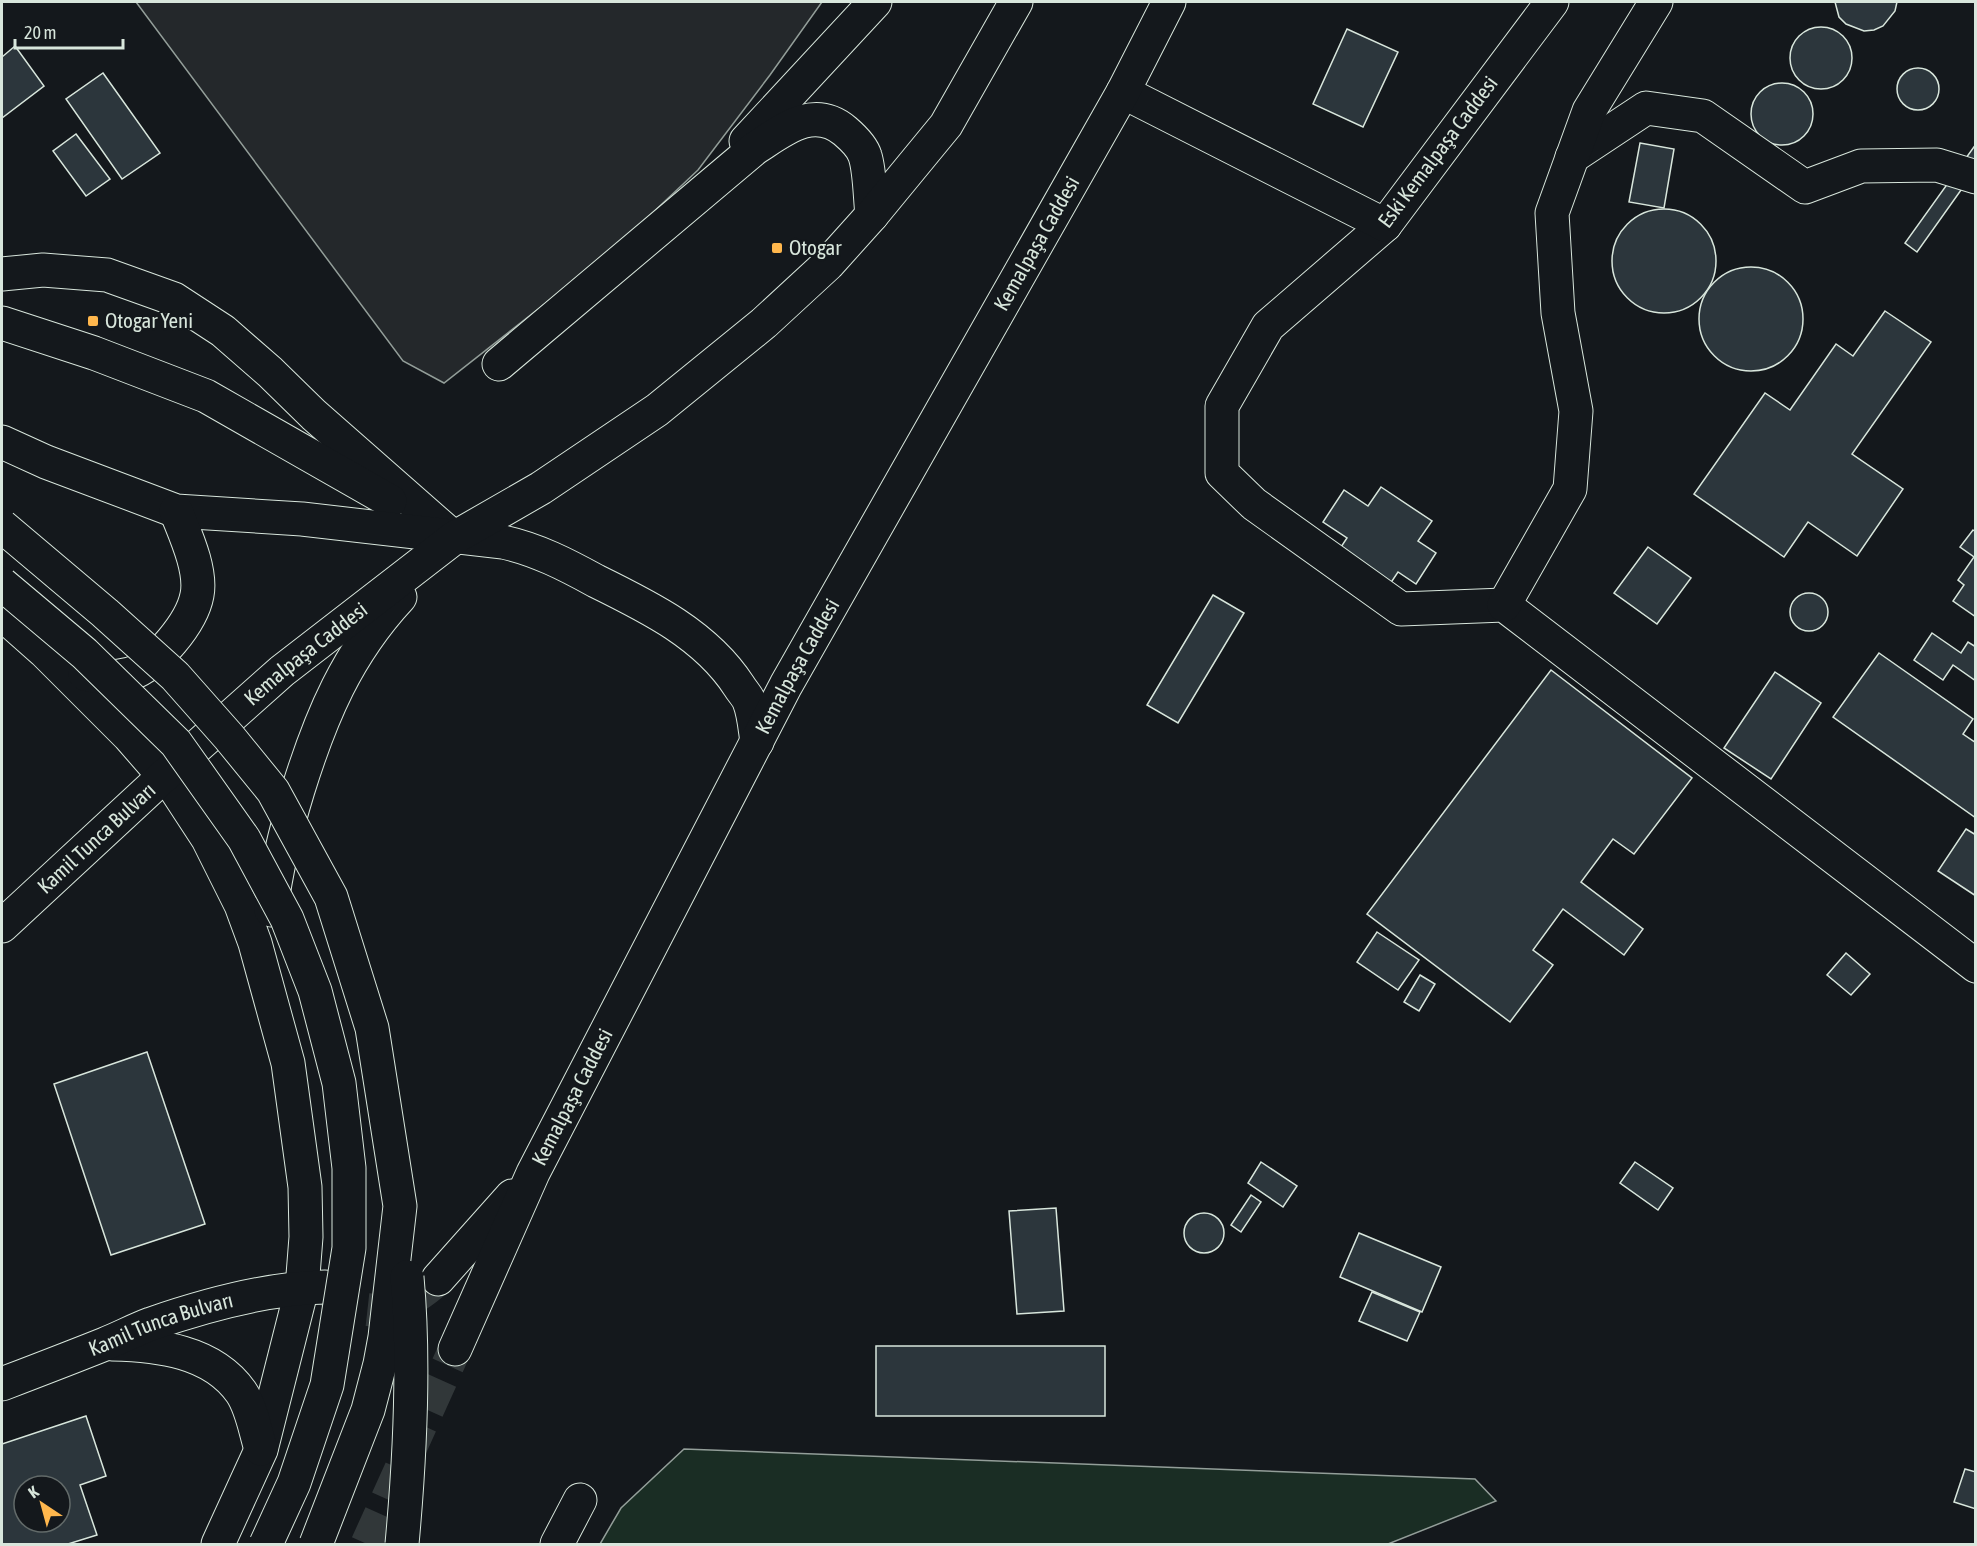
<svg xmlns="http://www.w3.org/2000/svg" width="1977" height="1546" font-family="'Asap Condensed',sans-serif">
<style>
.green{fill:#1a2d24;stroke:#939e99;stroke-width:1.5}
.parking{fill:#24282b;stroke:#939e99;stroke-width:1.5}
.building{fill:#2c363c;stroke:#d8e6dc;stroke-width:1.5;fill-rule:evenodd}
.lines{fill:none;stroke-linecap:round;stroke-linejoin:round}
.major-tunnel{stroke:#313739;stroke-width:33;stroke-dasharray:33 16;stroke-linecap:butt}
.minor-casing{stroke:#d8e6dc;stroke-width:35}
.major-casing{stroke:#d8e6dc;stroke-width:35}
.minor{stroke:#14181c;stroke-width:33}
.major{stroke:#14181c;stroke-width:33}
.major-bridge-casing{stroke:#d8e6dc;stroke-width:35;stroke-linecap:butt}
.major-bridge{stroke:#14181c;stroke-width:33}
.poi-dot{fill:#ffb74d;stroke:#14181c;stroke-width:2}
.labels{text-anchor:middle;stroke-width:4.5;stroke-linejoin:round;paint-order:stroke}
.street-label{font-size:21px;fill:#d8e6dc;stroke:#14181c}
.poi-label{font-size:21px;fill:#d8e6dc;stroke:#14181c;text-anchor:start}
</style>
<rect width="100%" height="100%" fill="#14181c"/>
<!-- green -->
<polygon class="green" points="684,1449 1475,1479 1496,1501 1388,1544 600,1544 621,1508"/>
<!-- parking -->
<polygon class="parking" points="136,2 822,2 770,75 698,170 611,252 444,383 403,361"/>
<!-- building -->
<g class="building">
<polygon points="1835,2 1897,2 1895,11 1883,26 1874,30 1864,31 1846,24 1839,17"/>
<circle cx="1821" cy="58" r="31"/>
<polygon points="1347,29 1398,52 1363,127 1313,104"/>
<polygon points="15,46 44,86 2,118 2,57"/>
<circle cx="1918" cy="89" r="21"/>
<polygon points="103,73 160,153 122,179 66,99"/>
<circle cx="1782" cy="114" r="31"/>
<polygon points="76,134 110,179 86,196 53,151"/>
<polygon points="1640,143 1674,149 1664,208 1629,202"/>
<polygon points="1976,144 1976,169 1917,252 1905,243"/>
<circle cx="1664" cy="261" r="52"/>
<circle cx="1751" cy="319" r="52"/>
<polygon points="1885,311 1931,342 1852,454 1903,489 1857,556 1808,522 1784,557 1694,494 1765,393 1790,410 1836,344 1853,356"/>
<polygon points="1381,487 1432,521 1418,541 1436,553 1416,584 1398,572 1386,590 1335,556 1347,538 1323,522 1344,490 1368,506"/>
<polygon points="1973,530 1976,532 1976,617 1953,601 1964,585 1958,580 1974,557 1960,547"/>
<polygon points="1648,547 1691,578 1657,624 1614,593"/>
<circle cx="1809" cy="612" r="19"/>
<polygon points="1213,595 1244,613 1178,723 1147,705"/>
<polygon points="1932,633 1961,653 1968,642 1976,647 1976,681 1953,665 1943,680 1914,660"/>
<polygon points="1879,653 1973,719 1963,734 1976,743 1976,818 1833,717"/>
<polygon points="1551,670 1692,778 1634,854 1613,839 1581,882 1643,929 1624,955 1563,909 1533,950 1553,965 1510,1022 1367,914"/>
<polygon points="1775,672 1821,703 1771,779 1724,748"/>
<polygon points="1966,829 1976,835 1976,896 1938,871"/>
<polygon points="1377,932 1419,960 1398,990 1357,962"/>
<polygon points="1846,953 1870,974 1851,995 1827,975"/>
<polygon points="1420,975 1435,984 1419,1011 1404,1002"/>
<polygon points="147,1052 205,1224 111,1255 54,1084"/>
<polygon points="1261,1162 1297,1186 1283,1207 1248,1183"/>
<polygon points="1635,1162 1673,1188 1658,1210 1620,1183"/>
<polygon points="1251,1195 1261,1202 1241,1232 1231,1225"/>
<polygon points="1056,1208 1064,1311 1017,1314 1009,1211"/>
<circle cx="1204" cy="1233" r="20"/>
<polygon points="1359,1233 1441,1267 1422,1312 1340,1277"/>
<polygon points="1372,1292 1420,1312 1407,1341 1359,1321"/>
<rect x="876" y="1346" width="229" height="70"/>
<path d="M86 1416 106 1476 80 1485 97 1535 68 1544H2V1444ZM24 1486H60V1522H24Z"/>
<polygon points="1965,1469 1976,1472 1976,1509 1954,1502"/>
</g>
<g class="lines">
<!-- major-tunnel -->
<g class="major-tunnel">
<path d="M325 1287C363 1325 403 1311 438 1279"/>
<polyline points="367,1544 455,1349"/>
</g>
<!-- minor casing -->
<g class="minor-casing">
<g id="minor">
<polyline points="1552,2 1385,225 1268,326 1222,406 1222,473 1254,504 1401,609 1504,605 1976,966"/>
<polyline points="1123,92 1385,225"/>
<polyline points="746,141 875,2"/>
<polyline points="1572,157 1646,108 1703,116 1805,187 1861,166 1937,165 1976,177"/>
<polyline points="2,274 43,270 107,275 174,299 223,331 270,372 314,415 454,538"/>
<polyline points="2,323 94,353 206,396 390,501"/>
<path d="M499 364 754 149C782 131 813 104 845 131 852 137 862 146 865 156 870 171 870 198 872 215"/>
<polyline points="1504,605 1570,489 1576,411 1558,313 1552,213 1589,111 1656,2"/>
<polyline points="557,1544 580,1500"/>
</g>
</g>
<!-- major casing -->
<g class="major-casing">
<g id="major">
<path d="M2 442 46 462 176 511 302 519 503 542C536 549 567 565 596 581 649 607 706 635 739 686 742 691 747 696 749 701 754 713 755 729 757 742"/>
<polyline points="2,614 44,651 129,736 176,790 208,839 241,905 255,943 288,1063 305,1187 306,1237 302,1288 261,1450 218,1544"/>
<path d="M85 674C100 678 115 678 130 674 157 665 192 622 197 595 202 570 185 534 176 511"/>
<path d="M271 910C276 869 286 829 298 790 321 716 347 654 400 597"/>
<path id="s1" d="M2 926 165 775 282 671 454 538 541 488 657 410 764 323 828 264 872 215 946 125 1016 2"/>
<polyline points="438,1279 512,1196"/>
<path d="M112 1344C158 1345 212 1351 241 1392 252 1408 255 1430 261 1449"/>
<path id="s2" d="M455 1349 533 1173 786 685 1123 92 1169 2"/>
<path id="s3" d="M2 1384C36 1371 70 1358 105 1344 120 1338 135 1330 151 1324 206 1305 267 1288 325 1287"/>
</g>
</g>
<!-- minor -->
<use href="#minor" class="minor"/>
<!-- major -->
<use href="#major" class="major"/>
<!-- major-bridge casing -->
<g class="major-bridge-casing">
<g id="major-bridge">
<polyline points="2,526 105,613 175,676 229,737 273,791 331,897 372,1028 400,1206 385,1337 380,1364 368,1410 316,1544"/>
<polyline points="2,584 84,653 176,743 244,839 287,919 315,991 339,1083 349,1168 349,1248 327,1385 294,1483 266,1544"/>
<path d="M402 1544C410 1457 415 1364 407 1277"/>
</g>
</g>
<!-- major-bridge -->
<use href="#major-bridge" class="major-bridge"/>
</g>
<!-- markers -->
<g class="poi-dot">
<rect x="771" y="242" width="12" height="12" rx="3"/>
<rect x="87" y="315" width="12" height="12" rx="3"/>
</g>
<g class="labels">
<!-- street labels -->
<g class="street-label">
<text transform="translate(1438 152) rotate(-53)" y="7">Eski Kemalpaşa Caddesi</text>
<text dy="7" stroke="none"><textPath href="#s2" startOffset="1250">Kemalpaşa Caddesi</textPath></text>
<text dy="7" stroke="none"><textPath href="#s1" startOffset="408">Kemalpaşa Caddesi</textPath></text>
<text dy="7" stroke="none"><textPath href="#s2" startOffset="764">Kemalpaşa Caddesi</textPath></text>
<text dy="7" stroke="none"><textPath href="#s1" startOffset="129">Kamil Tunca Bulvarı</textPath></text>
<text dy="7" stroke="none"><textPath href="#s2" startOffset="278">Kemalpaşa Caddesi</textPath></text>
<text dy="7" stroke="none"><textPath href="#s3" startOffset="170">Kamil Tunca Bulvarı</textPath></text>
</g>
<!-- poi labels -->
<g class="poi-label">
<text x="789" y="255">Otogar</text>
<text x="105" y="328">Otogar Yeni</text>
</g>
</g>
<!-- border -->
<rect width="1977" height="1546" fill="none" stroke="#d8e6dc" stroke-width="6"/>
<!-- north arrow -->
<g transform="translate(42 1504) rotate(324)"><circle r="28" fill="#14181c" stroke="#626a69" stroke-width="1.5"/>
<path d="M0-4.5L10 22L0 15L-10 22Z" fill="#ffb74d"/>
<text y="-9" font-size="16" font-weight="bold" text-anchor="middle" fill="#d8e6dc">K</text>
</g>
<!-- scale -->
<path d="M15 39v9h108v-9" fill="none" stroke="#d8e6dc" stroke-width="3"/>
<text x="24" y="39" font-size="18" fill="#d8e6dc" stroke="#14181c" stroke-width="4.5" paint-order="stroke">20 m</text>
</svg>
